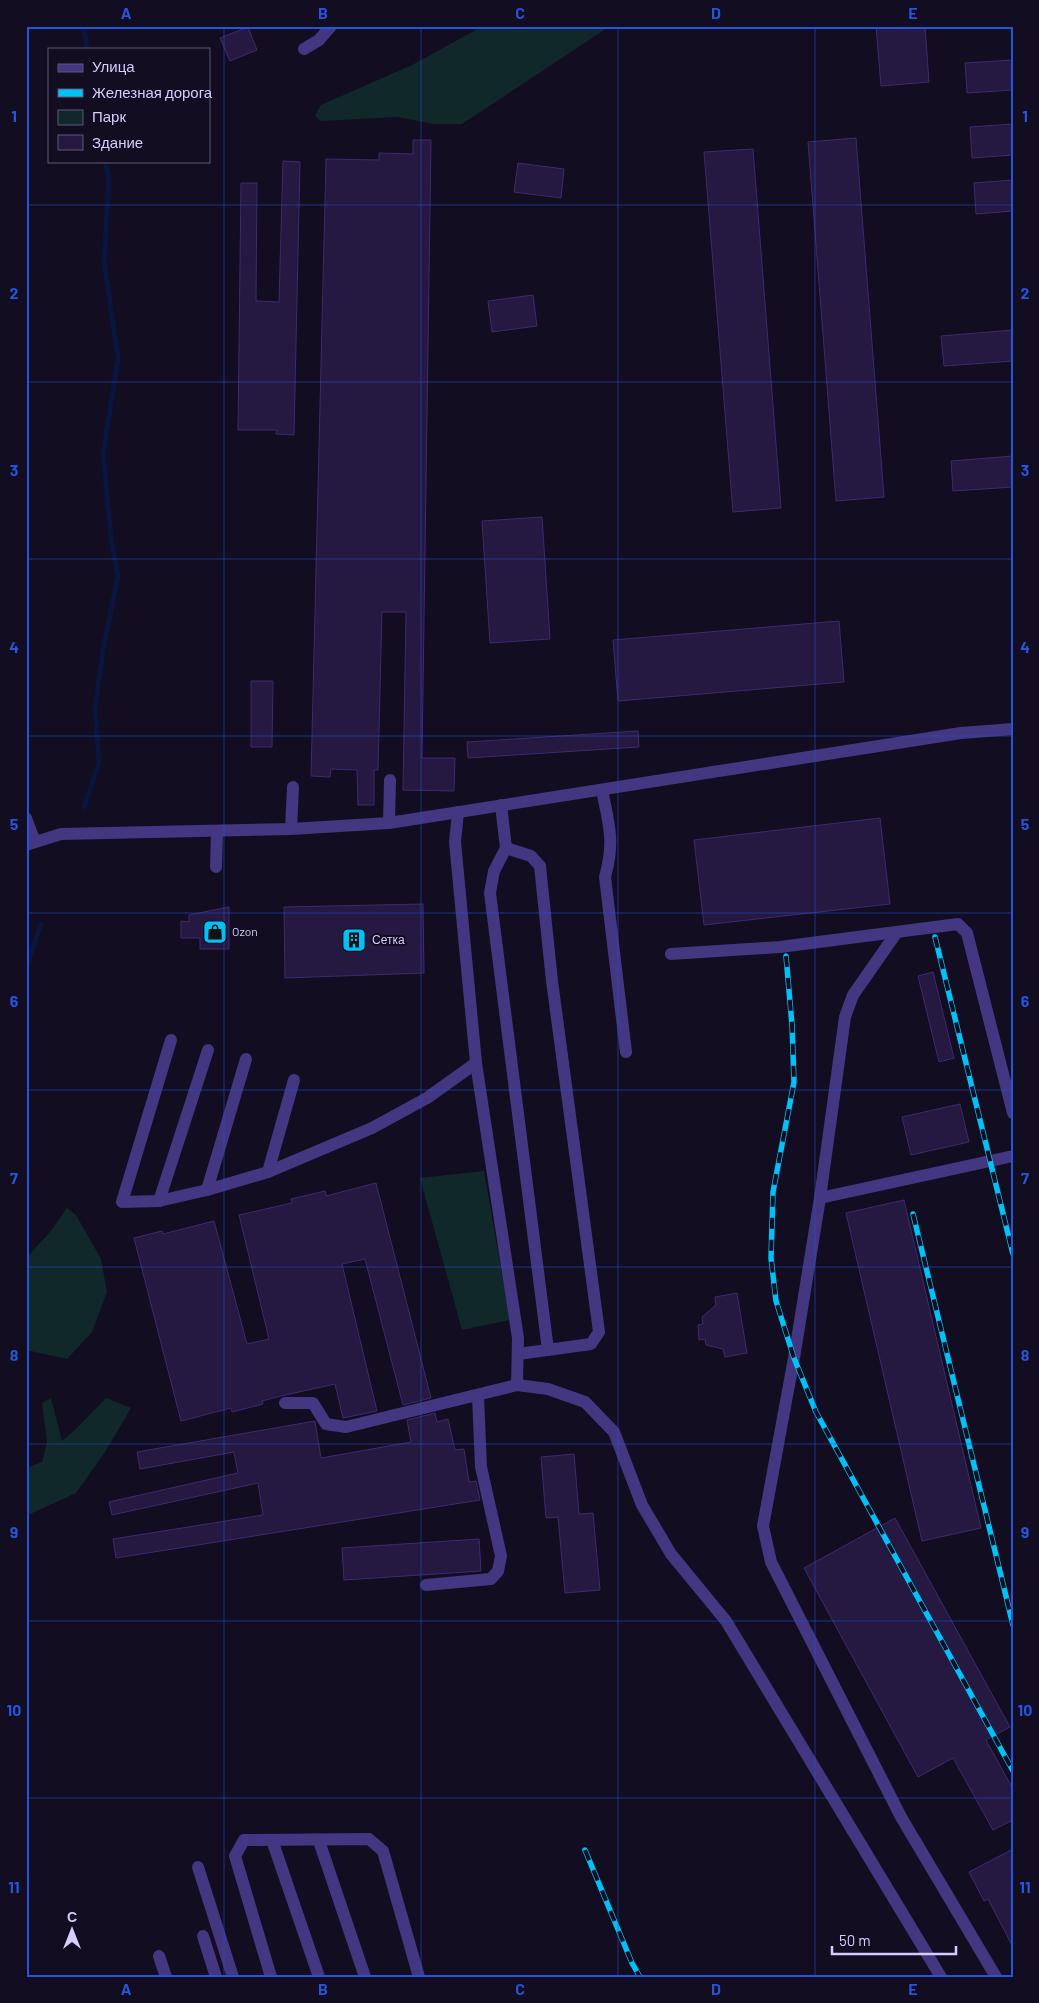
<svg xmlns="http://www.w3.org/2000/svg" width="1039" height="2003" font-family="Barlow,sans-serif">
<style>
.green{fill:#10282a}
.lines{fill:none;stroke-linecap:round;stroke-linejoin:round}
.stream{stroke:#08163d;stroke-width:5}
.building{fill:#251841;stroke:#3f2a6e}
.minor{stroke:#423780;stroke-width:12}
.rail-casing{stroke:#00c2f7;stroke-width:5.5}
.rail{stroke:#120d20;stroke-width:4;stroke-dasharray:11;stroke-linecap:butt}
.grid{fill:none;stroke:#2654da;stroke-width:1;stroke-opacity:0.55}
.labels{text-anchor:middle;stroke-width:4;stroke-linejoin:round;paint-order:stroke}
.poi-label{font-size:12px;fill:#d7ccff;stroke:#120d20;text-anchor:start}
.neatline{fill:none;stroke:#2654da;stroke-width:2}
.grid-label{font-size:16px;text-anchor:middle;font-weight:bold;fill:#2654da}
</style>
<rect width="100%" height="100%" fill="#120d20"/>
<!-- green -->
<g class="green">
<polygon points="483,26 610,26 462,124 434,124 397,117 320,121 315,115 321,105 412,65"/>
<polygon points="484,1171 510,1320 462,1330 420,1178"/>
<polygon points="67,1208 76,1215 101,1259 107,1292 92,1332 67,1359 26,1350 26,1258 51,1231"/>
<polygon points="51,1398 62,1441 75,1430 106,1398 131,1408 105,1452 76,1493 26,1516 26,1468 42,1462 47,1442 42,1403"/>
</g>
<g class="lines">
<!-- stream -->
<g class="stream">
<polyline points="84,26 87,49"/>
<polyline points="84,807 99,762 95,707 104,644 118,576 111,538 103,453 118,359 104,261 109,180 105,161"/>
<polyline points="26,968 41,924"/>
</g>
</g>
<!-- building -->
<g class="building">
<polygon points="876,26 925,26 929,82 881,86"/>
<polygon points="248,27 257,50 230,61 220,38"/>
<polygon points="1013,60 1013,90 967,93 965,63"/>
<polygon points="1013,124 1013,155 972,158 970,127"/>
<polygon points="856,138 884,497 836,501 808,142"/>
<polygon points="413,140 431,140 422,758 455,758 454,791 403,790 406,612 382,612 378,770 374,770 374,805 358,805 357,770 331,769 330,777 311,776 326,159 379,160 379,153 413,154"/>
<polygon points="753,149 781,508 733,512 704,152"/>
<polygon points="283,161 300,162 294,435 276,434 277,430 238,430 241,183 257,183 256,301 279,302"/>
<polygon points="518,163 564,169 561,198 514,192"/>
<polygon points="1013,180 1013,211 976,214 974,183"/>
<polygon points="533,295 537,326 492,332 488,301"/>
<polygon points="1013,330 1013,361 944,366 941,336"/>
<polygon points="1013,456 1013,487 953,491 951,461"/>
<polygon points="542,517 550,639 490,643 482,521"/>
<polygon points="839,621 844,682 618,701 613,640"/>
<polygon points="251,681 273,681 272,747 251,747"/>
<polygon points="638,731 639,747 468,758 467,742"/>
<polygon points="880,818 890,904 704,925 694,840"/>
<polygon points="423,904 424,973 285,978 284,907"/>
<polygon points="229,907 229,949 200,949 200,938 181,938 181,921 189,922 189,915"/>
<polygon points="933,972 954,1058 939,1062 918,976"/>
<polygon points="960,1104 969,1142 911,1155 902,1117"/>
<polygon points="376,1183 431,1398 403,1405 365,1259 342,1264 377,1411 343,1418 335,1384 281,1396 262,1401 263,1404 232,1412 231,1408 181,1421 134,1238 162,1231 163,1234 214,1221 247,1344 269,1339 239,1215 292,1203 291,1199 325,1191 326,1196"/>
<polygon points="904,1200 981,1528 922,1541 846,1213"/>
<polygon points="737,1293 747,1353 725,1357 723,1349 706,1345 705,1339 699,1340 698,1325 703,1324 702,1317 716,1305 715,1297"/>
<polygon points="435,1413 437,1422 448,1419 455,1450 464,1449 469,1482 476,1481 480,1500 116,1558 113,1539 263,1515 258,1483 112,1515 109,1502 238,1473 234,1452 140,1469 137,1452 315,1421 321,1458 411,1442 407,1420"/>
<polygon points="574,1454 579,1514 593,1513 600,1590 565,1593 558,1517 546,1518 541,1457"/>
<polygon points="895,1518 1010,1727 986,1740 1013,1789 1013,1820 993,1830 953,1758 918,1777 804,1568"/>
<polygon points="479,1539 481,1571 344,1580 342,1548"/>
<polygon points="1013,1849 1013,1947 988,1899 984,1901 969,1872"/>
</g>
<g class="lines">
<!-- minor -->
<g class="minor">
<polyline points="304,49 319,40 331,26"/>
<path d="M602 790C609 825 615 841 605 877L626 1052"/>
<polyline points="501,805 506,848 531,856 540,866 552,981 599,1332 591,1344 518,1354"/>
<polyline points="458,812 455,842 476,1063 518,1338 517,1385"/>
<polyline points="26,818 35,842"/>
<polyline points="389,823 390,780"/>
<polyline points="291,829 293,787"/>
<polyline points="26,845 61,834 291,829 389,823 961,733 1013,729"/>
<polyline points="506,848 494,871 490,893 548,1350"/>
<polyline points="216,867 217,831"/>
<polyline points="671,954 780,947 958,924 967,933 1013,1113"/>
<polyline points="171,1040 122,1202 159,1201 207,1190 268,1172 372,1128 427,1098 476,1063"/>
<polyline points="268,1172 294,1080"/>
<polyline points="207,1190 246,1059"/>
<polyline points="820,1198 845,1017 853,995 897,932"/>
<polyline points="159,1201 208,1050"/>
<polyline points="285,1403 313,1403 326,1424 346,1427 517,1385 548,1389 585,1402 614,1432 642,1505 671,1554 726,1621 941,1977"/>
<polyline points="426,1585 491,1579 498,1571 501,1556 481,1467 478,1396"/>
<polyline points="272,1840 319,1977"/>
<polyline points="319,1841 365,1977"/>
<polyline points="198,1867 233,1977"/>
<polyline points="203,1936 216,1977"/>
<polyline points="159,1956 166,1977"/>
<polyline points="271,1977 235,1856 244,1840 369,1839 383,1851 419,1977"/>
<polyline points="996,1977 901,1817 771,1562 763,1526 794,1358 820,1198 1013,1156"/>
</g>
<!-- rail casing -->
<g class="rail-casing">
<g id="rail">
<polyline points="935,937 1013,1254"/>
<polyline points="786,956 792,1025 794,1082 773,1192 771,1258 776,1301 794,1358 816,1412 1013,1771"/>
<polyline points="913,1214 1013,1625"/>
<polyline points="585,1850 632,1963 640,1977"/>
</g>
</g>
<!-- rail -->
<use href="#rail" class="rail"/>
</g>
<!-- grid -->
<path class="grid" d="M224 26V1977M421 26V1977M618 26V1977M815 26V1977M26 205H1013M26 382H1013M26 559H1013M26 736H1013M26 913H1013M26 1090H1013M26 1267H1013M26 1444H1013M26 1621H1013M26 1798H1013"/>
<!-- icons -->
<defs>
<g id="shop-square" transform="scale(1.25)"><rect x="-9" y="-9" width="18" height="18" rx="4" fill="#00c2f7" stroke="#120d20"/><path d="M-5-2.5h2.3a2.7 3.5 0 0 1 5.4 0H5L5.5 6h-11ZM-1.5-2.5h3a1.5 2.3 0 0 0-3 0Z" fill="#111"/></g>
<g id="building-square" transform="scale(1.25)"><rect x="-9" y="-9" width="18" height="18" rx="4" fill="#00c2f7" stroke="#120d20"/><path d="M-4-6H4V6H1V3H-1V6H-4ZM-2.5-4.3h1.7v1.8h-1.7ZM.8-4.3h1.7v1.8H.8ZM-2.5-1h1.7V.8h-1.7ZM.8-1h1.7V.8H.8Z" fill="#111"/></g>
</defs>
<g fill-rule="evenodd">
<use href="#shop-square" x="215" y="932"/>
<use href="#building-square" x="354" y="940"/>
</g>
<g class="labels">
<!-- poi labels -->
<g class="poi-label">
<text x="232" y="936">Ozon</text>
<text x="372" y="944">Сетка</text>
</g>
</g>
<!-- border -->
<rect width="1039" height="2003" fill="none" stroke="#120d20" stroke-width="55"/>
<!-- legend -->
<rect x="48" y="48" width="162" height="115" fill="#120d20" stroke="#615979"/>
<rect x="58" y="64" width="25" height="8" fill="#423780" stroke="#615979"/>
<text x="92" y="72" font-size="15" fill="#d7ccff">Улица</text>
<rect x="58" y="89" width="25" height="8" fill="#00c2f7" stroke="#615979"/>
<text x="92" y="98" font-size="15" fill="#d7ccff">Железная дорога</text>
<rect x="58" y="110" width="25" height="15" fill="#10282a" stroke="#615979"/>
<text x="92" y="122" font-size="15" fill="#d7ccff">Парк</text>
<rect x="58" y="135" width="25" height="15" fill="#251841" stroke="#615979"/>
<text x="92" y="148" font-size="15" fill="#d7ccff">Здание</text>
<!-- north arrow -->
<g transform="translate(72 1930)" stroke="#120d20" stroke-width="4" paint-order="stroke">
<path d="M0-4L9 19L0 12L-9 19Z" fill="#d7ccff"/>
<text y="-8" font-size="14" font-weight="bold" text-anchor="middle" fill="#d7ccff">С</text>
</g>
<!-- scale -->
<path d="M832 1946v8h124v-8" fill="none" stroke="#d7ccff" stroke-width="2.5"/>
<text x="839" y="1946" font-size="15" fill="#d7ccff" stroke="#120d20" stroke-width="4" paint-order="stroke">50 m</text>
<rect x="28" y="28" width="984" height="1948" class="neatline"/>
<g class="grid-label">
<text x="126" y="19">A</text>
<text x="323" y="19">B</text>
<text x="520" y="19">C</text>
<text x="716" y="19">D</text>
<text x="913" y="19">E</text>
<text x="14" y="122">1</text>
<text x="1025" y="122">1</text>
<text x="14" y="299">2</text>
<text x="1025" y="299">2</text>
<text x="14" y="476">3</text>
<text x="1025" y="476">3</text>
<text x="14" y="653">4</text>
<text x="1025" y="653">4</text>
<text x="14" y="830">5</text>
<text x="1025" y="830">5</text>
<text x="14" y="1007">6</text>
<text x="1025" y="1007">6</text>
<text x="14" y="1184">7</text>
<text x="1025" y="1184">7</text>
<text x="14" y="1361">8</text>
<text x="1025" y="1361">8</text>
<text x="14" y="1538">9</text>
<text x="1025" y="1538">9</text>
<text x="14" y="1716">10</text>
<text x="1025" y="1716">10</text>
<text x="14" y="1893">11</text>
<text x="1025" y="1893">11</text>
<text x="126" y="1995">A</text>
<text x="323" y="1995">B</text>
<text x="520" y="1995">C</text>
<text x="716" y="1995">D</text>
<text x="913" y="1995">E</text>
</g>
</svg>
